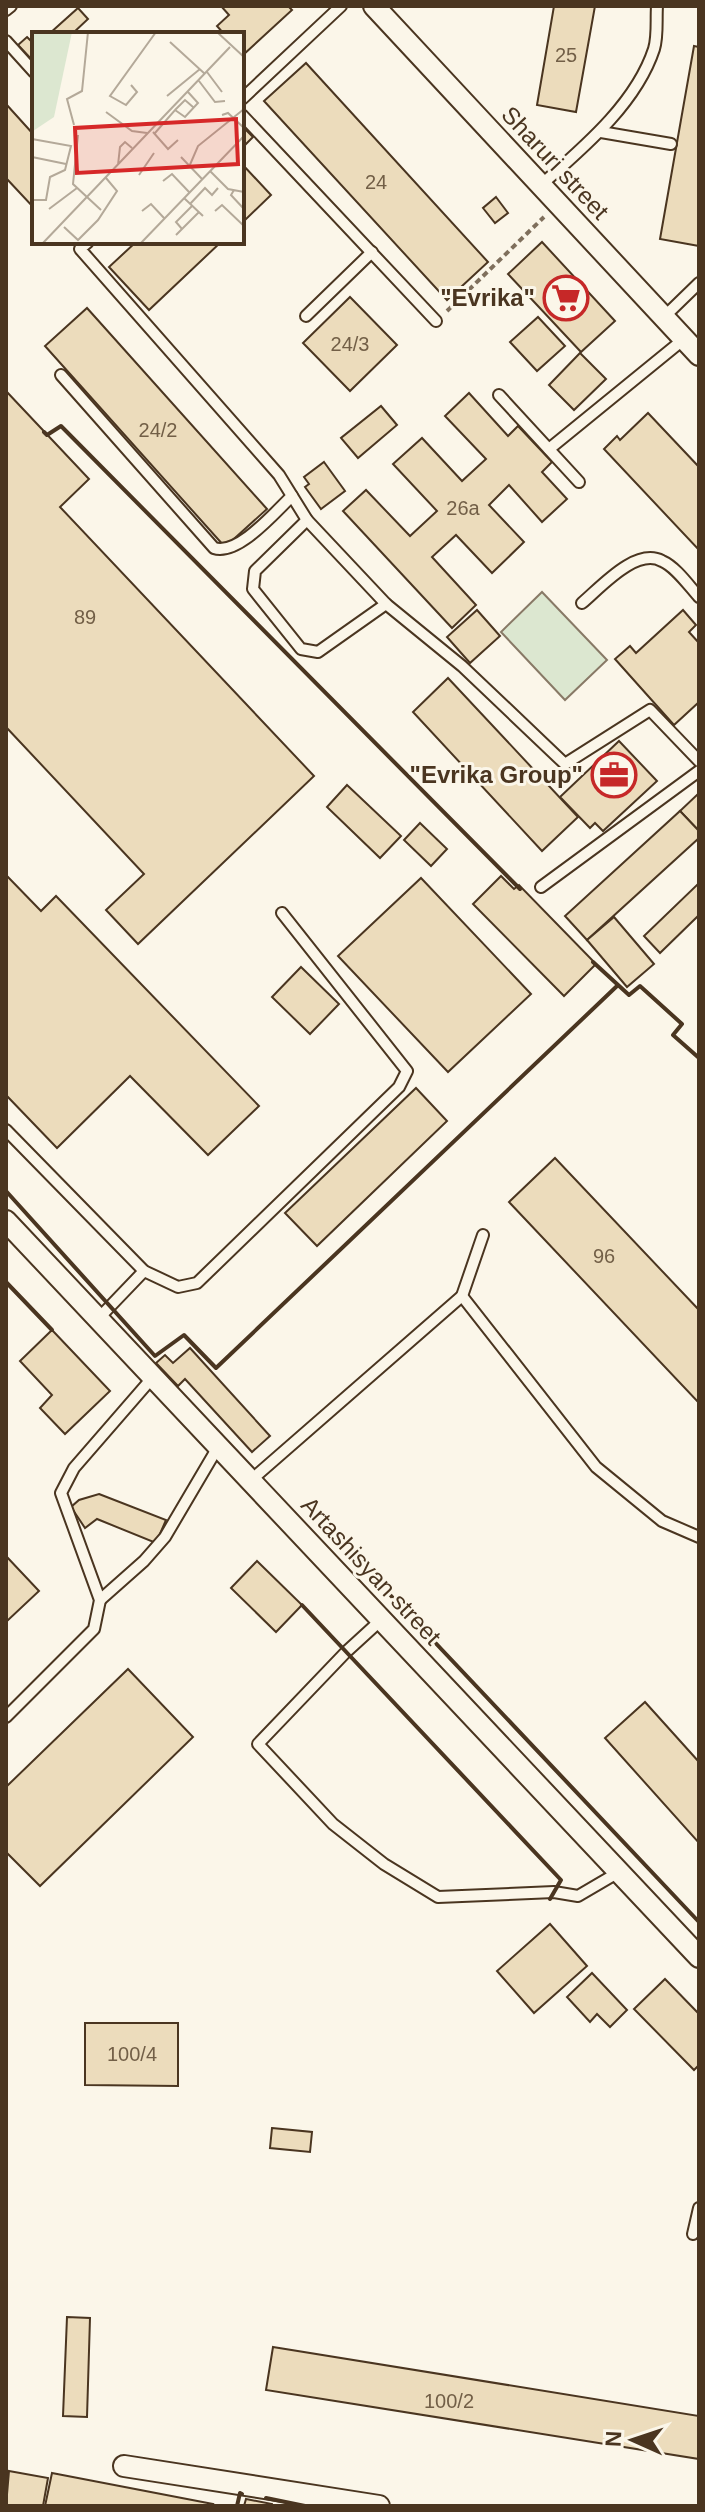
<svg xmlns="http://www.w3.org/2000/svg" width="705" height="2512" font-family="Arial,sans-serif">
<style>
.green{fill:#dce7d0;stroke:#887966;stroke-width:2}
.building{fill:#ecdcbc;stroke:#4a3520;stroke-width:2}
.lines{fill:none;stroke-linecap:round;stroke-linejoin:round}
.lane-casing{stroke:#4a3520;stroke-width:14}
.street-casing{stroke:#4a3520;stroke-width:24}
.path{stroke:#7f6f5c;stroke-width:4;stroke-dasharray:6 4;stroke-linecap:butt}
.lane{stroke:#fbf6e9;stroke-width:10}
.street{stroke:#fbf6e9;stroke-width:20}
.wall{stroke:#4a3520;stroke-width:4}
.labels{text-anchor:middle;stroke-width:6;stroke-linejoin:round;paint-order:stroke}
.number-label{font-size:20px;fill:#725f47}
.street-label{font-size:24px;fill:#4a3520;stroke:#fbf6e9}
.poi-label{font-size:24px;font-weight:bold;fill:#4a3520;stroke:#fbf6e9;text-anchor:end}
.inset-road{fill:none;stroke:#b4a999;stroke-width:2}
.view{fill:#d62828;fill-opacity:0.15;stroke:#d62828;stroke-width:4}
.inset-edge{fill:none;stroke:#4a3520;stroke-width:4}
</style>
<rect width="100%" height="100%" fill="#fbf6e9"/>
<!-- green -->
<polygon class="green" points="542,592 607,660 565,700 501,632"/>
<!-- building -->
<g class="building">
<polygon points="221,6 288,6 292,10 243,55 242,34 224,34 217,26 229,15"/>
<polygon points="554,6 595,6 576,112 537,105"/>
<polygon points="78,8 88,19 72,34 49,34"/>
<polygon points="27,37 34,44 34,62 18,45"/>
<polygon points="694,46 699,47 699,246 660,239"/>
<polygon points="306,63 488,262 447,300 264,101"/>
<polygon points="6,104 34,135 34,208 6,178"/>
<polygon points="242,126 253,137 242,148"/>
<polygon points="242,164 271,195 242,223"/>
<polygon points="496,197 508,213 495,223 483,208"/>
<polygon points="136,242 221,242 149,310 109,267"/>
<polygon points="542,242 615,321 581,352 508,274"/>
<polygon points="350,297 397,345 350,391 303,343"/>
<polygon points="87,308 267,509 225,547 45,346"/>
<polygon points="538,317 565,346 537,371 510,342"/>
<polygon points="580,353 606,379 574,410 549,385"/>
<polygon points="6,391 89,479 60,507 314,776 138,944 106,910 144,874 6,727"/>
<polygon points="469,393 508,436 518,426 552,462 542,472 567,499 542,522 509,485 489,505 524,542 492,573 456,535 432,557 476,605 452,628 343,511 366,490 410,536 437,511 393,464 422,438 462,481 486,459 445,416"/>
<polygon points="381,406 397,425 358,458 341,438"/>
<polygon points="648,413 699,467 699,550 604,449 617,436 620,440"/>
<polygon points="324,462 345,491 321,509 305,487 309,484 304,477"/>
<polygon points="477,610 500,636 470,663 447,637"/>
<polygon points="683,610 696,625 689,632 699,643 699,702 674,725 615,659 630,646 636,653"/>
<polygon points="448,678 578,817 542,851 413,712"/>
<polygon points="619,741 657,781 603,831 595,823 590,828 560,797"/>
<polygon points="347,785 401,836 380,858 327,807"/>
<polygon points="699,793 699,831 680,811"/>
<polygon points="680,811 699,831 699,838 587,940 565,916"/>
<polygon points="420,823 447,849 431,866 404,840"/>
<polygon points="6,875 41,911 56,896 259,1106 208,1155 130,1076 57,1148 6,1095"/>
<polygon points="501,876 514,889 519,885 596,964 564,996 473,904"/>
<polygon points="421,878 531,994 448,1072 338,956"/>
<polygon points="699,883 699,915 660,953 644,936"/>
<polygon points="614,917 654,964 627,987 587,940"/>
<polygon points="301,967 339,1004 310,1034 272,997"/>
<polygon points="416,1088 447,1121 317,1246 285,1213"/>
<polygon points="555,1158 699,1310 699,1403 509,1202"/>
<polygon points="52,1330 110,1391 65,1434 40,1408 52,1395 20,1361"/>
<polygon points="190,1348 270,1436 252,1452 185,1379 178,1386 156,1363 165,1355 173,1363"/>
<polygon points="99,1494 166,1520 156,1543 97,1519 85,1528 71,1507 79,1500"/>
<polygon points="6,1556 39,1591 6,1622"/>
<polygon points="257,1561 302,1605 276,1632 231,1588"/>
<polygon points="128,1669 193,1737 40,1886 6,1852 6,1787"/>
<polygon points="645,1702 699,1762 699,1843 605,1738"/>
<polygon points="550,1924 587,1966 534,2013 497,1971"/>
<polygon points="592,1973 627,2010 610,2027 597,2014 590,2022 567,1997"/>
<polygon points="665,1979 699,2014 699,2065 694,2070 634,2009"/>
<polygon points="85,2023 178,2023 178,2086 85,2085"/>
<polygon points="272,2128 312,2132 310,2152 270,2148"/>
<polygon points="67,2317 90,2318 87,2417 63,2416"/>
<polygon points="273,2347 699,2416 699,2459 266,2390"/>
<polygon points="9,2471 48,2478 43,2506 6,2506"/>
<polygon points="52,2473 213,2504 212,2506 45,2506"/>
<polygon points="246,2499 272,2504 272,2506 244,2506"/>
</g>
<g class="lines">
<!-- lane casing -->
<g class="lane-casing">
<g id="lane">
<polyline points="6,10 11,6"/>
<polyline points="6,41 34,72"/>
<polyline points="242,99 341,6"/>
<polyline points="242,115 436,321"/>
<polyline points="601,132 671,144"/>
<path d="M541 185C583 148 636 104 654 49 658 36 656 20 657 6"/>
<polyline points="88,242 80,249 279,475 307,520 386,604 462,666 565,764 650,710 699,761"/>
<polyline points="306,316 372,252"/>
<polyline points="664,317 699,283"/>
<path d="M61 375 214 548C238 556 275 512 292 496"/>
<polyline points="499,395 579,482"/>
<polyline points="549,449 684,339"/>
<polyline points="307,520 255,571 253,589 301,649 318,652 386,604"/>
<path d="M582 603C601 587 636 547 662 561 676 567 689 586 699 597"/>
<polyline points="541,887 699,771"/>
<polyline points="6,1130 144,1271 178,1287 197,1283 399,1087 407,1071 282,913"/>
<polyline points="462,1296 596,1467 662,1521 699,1537"/>
<polyline points="98,1319 144,1271"/>
<polyline points="250,1481 462,1296 483,1235"/>
<polyline points="100,1600 144,1561 165,1537 218,1447"/>
<polyline points="381,1620 346,1652 258,1744 333,1824 384,1864 438,1897 554,1892 578,1896 619,1872"/>
<polyline points="6,1717 94,1629 100,1600 61,1493 74,1468 153,1377"/>
<polyline points="693,2234 699,2208"/>
</g>
</g>
<!-- street casing -->
<g class="street-casing">
<g id="street">
<polyline points="374,6 699,355"/>
<polyline points="6,1221 699,1957"/>
<polyline points="124,2466 379,2506"/>
</g>
</g>
<!-- path -->
<polyline class="path" points="447,311 544,217"/>
<!-- lane -->
<use href="#lane" class="lane"/>
<!-- street -->
<use href="#street" class="street"/>
<!-- wall -->
<g class="wall">
<polyline points="44,432 47,435 61,426 520,889"/>
<polyline points="593,962 629,995 640,986 682,1024 673,1035 699,1058"/>
<polyline points="6,1191 155,1356 184,1335 216,1368 617,986"/>
<polyline points="6,1282 52,1330"/>
<polyline points="360,1563 699,1922"/>
<polyline points="302,1605 561,1880 550,1899"/>
<polyline points="266,2498 305,2506"/>
<polyline points="237,2506 240,2493 242,2494"/>
</g>
</g>
<!-- icons -->
<defs>
<g id="supermarket-ring" transform="scale(2.3)"><circle r="9.5" fill="#fbf6e9" stroke="#c62828" stroke-width="1.5"/><path d="M-6-5.5h2.5l.6 2H6L4.5 2H-2.5L-4.4-4H-6ZM-1.5 3.2a1.3 1.3 0 1 0 .1 0ZM3 3.2a1.3 1.3 0 1 0 .1 0Z" fill="#c62828"/></g>
<g id="office-ring" transform="scale(2.3)"><circle r="9.5" fill="#fbf6e9" stroke="#c62828" stroke-width="1.5"/><path d="M-6-3h4V-5.5h4V-3h4V5H-6ZM-1-4.5V-3h2v-1.5ZM-6 0V1H6V0Z" fill="#c62828"/></g>
</defs>
<g fill-rule="evenodd">
<use href="#supermarket-ring" x="566" y="298"/>
<use href="#office-ring" x="614" y="775"/>
</g>
<g class="labels">
<!-- number labels -->
<g class="number-label">
<text x="566" y="62">25</text>
<text x="376" y="189">24</text>
<text x="350" y="351">24/3</text>
<text x="158" y="437">24/2</text>
<text x="463" y="515">26a</text>
<text x="85" y="624">89</text>
<text x="604" y="1263">96</text>
<text x="132" y="2061">100/4</text>
<text x="449" y="2408">100/2</text>
</g>
<!-- street labels -->
<g class="street-label">
<text transform="translate(555 163) rotate(47)" y="8">Sharuri street</text>
<text transform="translate(371 1571) rotate(47)" y="8">Artashisyan street</text>
</g>
<!-- poi labels -->
<g class="poi-label">
<text x="535" y="306">"Evrika"</text>
<text x="583" y="783">"Evrika Group"</text>
</g>
</g>
<!-- overview -->
<g transform="translate(32 32)">
<rect width="212" height="212" fill="#fbf6e9"/>
<path d="M0 0H40L22 85 1 99Z" fill="#dce7d0"/>
<path class="inset-road" d="M185 0 212 25M138 10 173 42M175 40 190 60M167 49 183 70 193 69M99 53 105 60 94 73 78 64 124 0M135 64 168 37M143 78 153 68 161 75M74 80 100 99 115 101M190 83 196 81 212 96M42 93 35 67 50 59 56 0M121 100 136 117 146 108M123 101 143 78 153 85 166 71 156 60M46 103 41 152 69 178M0 107 39 114 33 138 18 145 14 168H0M0 125 34 132M149 125 170 147M86 133 88 115 93 110 100 116M157 135 166 114 212 77M178 139 196 157 212 160M107 143 122 121M131 149 140 142 157 160M202 158 199 163 212 177M152 166 171 184M158 172 173 156 180 163 186 156M17 177 45 156M110 179 119 172 132 186M183 179 190 173 212 194M32 195 46 208 66 188 85 159 74 146M150 197 144 190 160 174M144 203 167 180M10 212 198 15M108 212 212 104"/>
<path class="view" d="M204 87 206 132 45 141 43 96Z"/>
<rect width="212" height="212" class="inset-edge"/>
</g>
<!-- border -->
<rect width="705" height="2512" fill="none" stroke="#4a3520" stroke-width="16"/>
<!-- north arrow -->
<g transform="translate(633 2440) rotate(273)" stroke="#fbf6e9" stroke-width="6" paint-order="stroke">
<path d="M0-6L14 30L0 20L-14 30Z" fill="#4a3520"/>
<text y="-12" font-size="22" font-weight="bold" text-anchor="middle" fill="#4a3520">N</text>
</g>
</svg>
